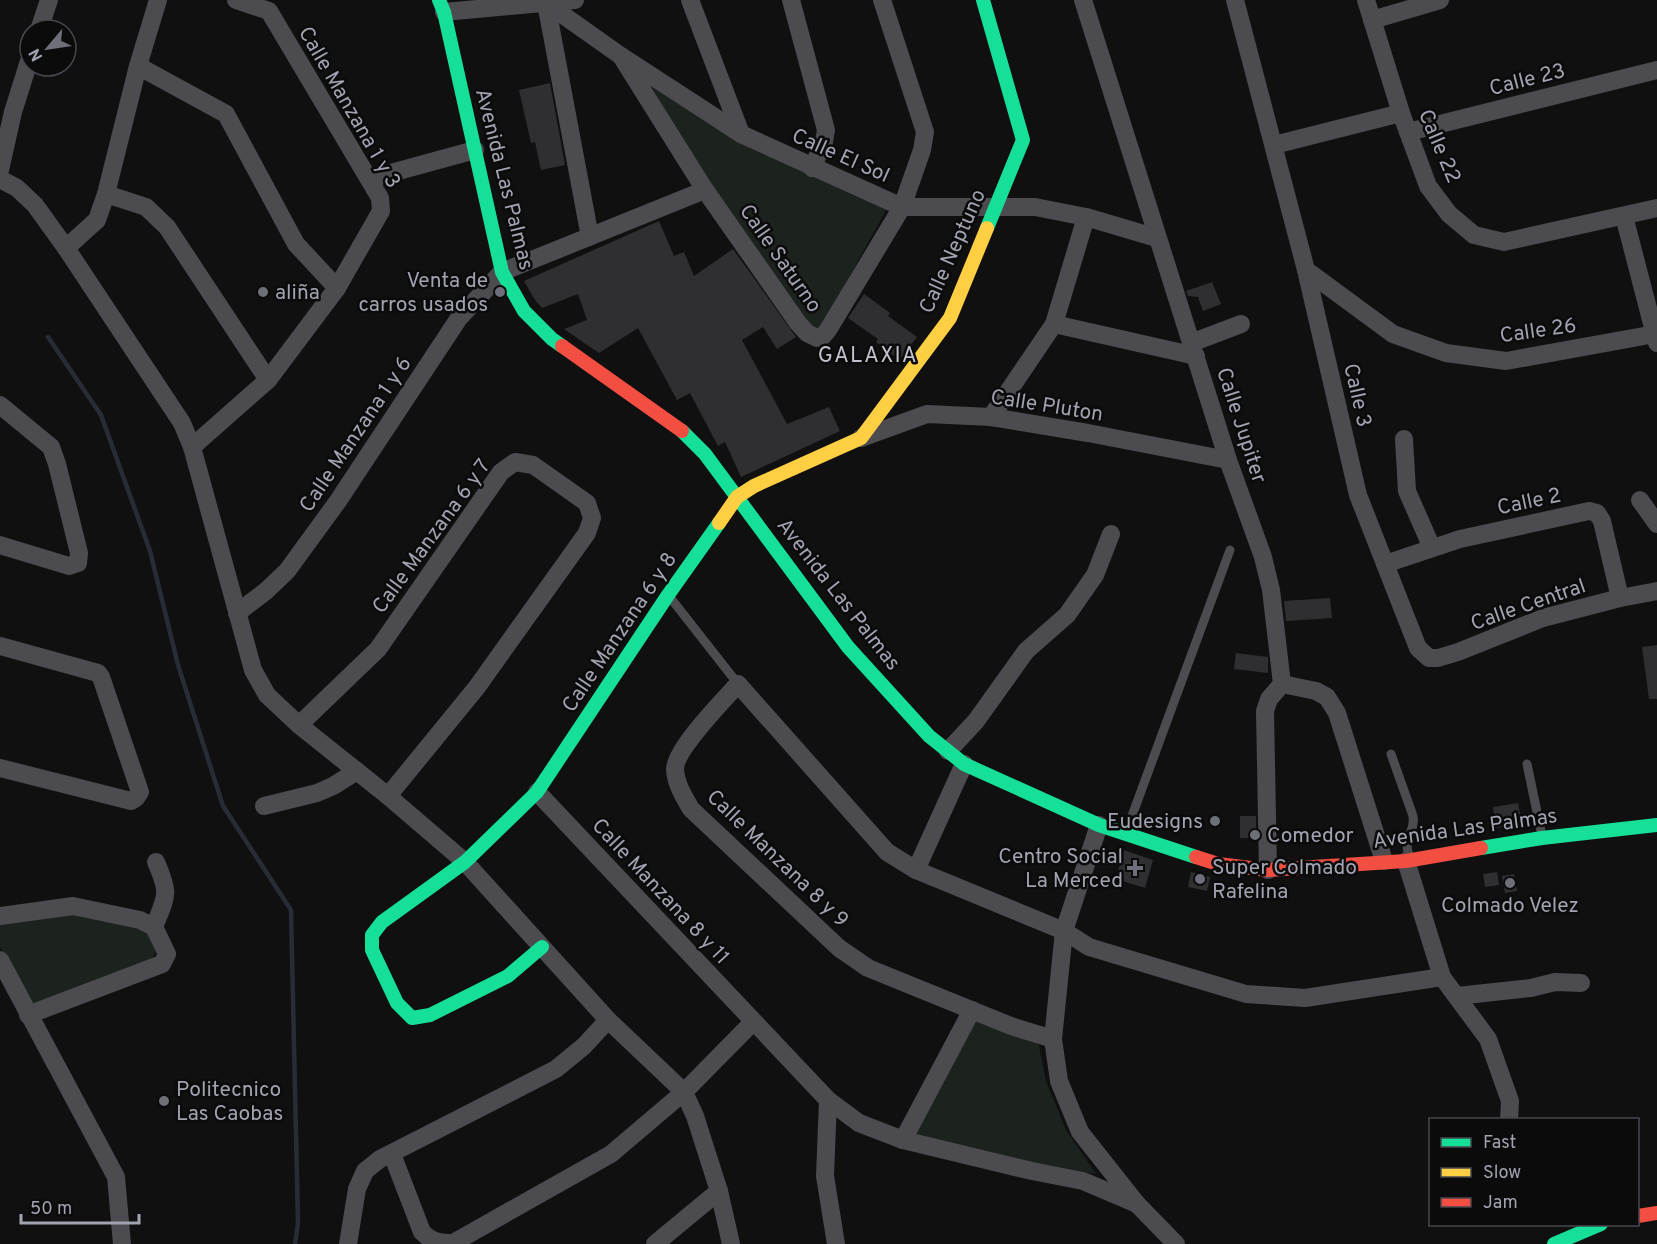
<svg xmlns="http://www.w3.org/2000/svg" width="1657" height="1244" font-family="Overpass,sans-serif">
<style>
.green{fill:#1c221e}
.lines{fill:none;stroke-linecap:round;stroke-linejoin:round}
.stream{stroke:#282d35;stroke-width:4.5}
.building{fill:#2f2f31}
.lane{stroke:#4b4b50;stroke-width:9}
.street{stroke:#4b4b50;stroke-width:18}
.fast{stroke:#16e098;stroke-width:14}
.slow{stroke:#ffcf43;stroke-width:14}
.jam{stroke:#f24e42;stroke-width:14}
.poi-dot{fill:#6e7079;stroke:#0b0b0c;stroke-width:2}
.labels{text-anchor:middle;stroke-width:5;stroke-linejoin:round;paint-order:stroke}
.street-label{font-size:21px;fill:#a1a3b1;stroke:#0b0b0c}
.poi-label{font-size:21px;fill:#a1a3b1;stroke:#0b0b0c;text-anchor:start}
.neighbourhood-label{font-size:22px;letter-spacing:1.5px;fill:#c2c3ce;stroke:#0b0b0c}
</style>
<rect width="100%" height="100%" fill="#101011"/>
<!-- green -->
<g class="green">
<polygon points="646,77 741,144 889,205 817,335 709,186"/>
<polygon points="71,909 138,925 159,945 152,959 30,1006 0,947 0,924"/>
<polygon points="975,1015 1038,1041 1046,1081 1066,1130 1096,1174 986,1154 914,1133"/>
</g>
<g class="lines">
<!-- stream -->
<polyline class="stream" points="48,337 101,415 150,551 178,665 223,806 291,910 298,1223 295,1244"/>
</g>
<!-- building -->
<g class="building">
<polygon points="550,83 565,165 541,170 535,142 531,143 519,90"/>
<polygon points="659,221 674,256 684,252 694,276 733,249 796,337 777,349 763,327 742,340 787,424 829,407 840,431 741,477 725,442 718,446 690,393 677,400 638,328 599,353 564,329 587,320 578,294 542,308 535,300 524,281"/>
<polygon points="1212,282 1221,304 1203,311 1198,297 1188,296 1186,291"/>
<polygon points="864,294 890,313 888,316 917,337 900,360 876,342 878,339 848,318"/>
<polygon points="1330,598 1332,618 1286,621 1284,601"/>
<polygon points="1657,645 1657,699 1649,699 1642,647"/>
<polygon points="1236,653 1268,657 1268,673 1234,669"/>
<polygon points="1518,803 1522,824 1496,828 1493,807"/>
<rect x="1240" y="816" width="16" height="22"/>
<polygon points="1124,850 1153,860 1145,888 1116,879"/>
<polygon points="1191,872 1210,877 1207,891 1188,887"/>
<polygon points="1497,872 1499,885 1485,887 1483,874"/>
<polygon points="1514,874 1517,891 1505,893 1502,876"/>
</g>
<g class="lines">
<!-- lane -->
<g class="lane">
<polyline points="669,596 738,684"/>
<path d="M1391 754 1413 816C1416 834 1401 837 1410 858"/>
<polyline points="1527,764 1542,836"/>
<polyline points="1126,832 1230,550"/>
</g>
<!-- street -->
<g class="street">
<polyline points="690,0 741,134"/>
<polyline points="791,0 826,130 824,142 812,168"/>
<polyline points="1083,0 1228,460 1263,557 1271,590 1282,684 1269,699 1265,711 1268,870"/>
<polyline points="1235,0 1306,270 1358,495 1418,648 1429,658 1438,658 1458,652 1543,618 1620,598 1657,591"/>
<polyline points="1366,0 1401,113 1428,186 1449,214 1474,235 1504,242 1657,208"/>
<polyline points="546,3 621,56 741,134 902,207 1035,207 1086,217 1157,238"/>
<polyline points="546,3 590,237"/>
<polyline points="444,12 575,0"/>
<polyline points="1372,20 1440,0"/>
<polyline points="39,30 49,0"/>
<polyline points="621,56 705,190 798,323 807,333 817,338 823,336 828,330 902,207 922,150 925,132 882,0"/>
<polyline points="138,66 226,114 296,244 337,288"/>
<polyline points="1408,132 1657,70"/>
<polyline points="1274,145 1401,113"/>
<polyline points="0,170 13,112 30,58"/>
<polyline points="0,179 17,188 35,205 66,248 182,423 192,447 253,670 267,695 299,725 388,796 465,862 608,1020 684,1092 695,1116 719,1191 731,1244"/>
<polyline points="369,179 475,150"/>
<polyline points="106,194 146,207 167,227 268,380"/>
<polyline points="1624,216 1657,343"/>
<polyline points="66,248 97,220 106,194 138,66 158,0"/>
<polyline points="1306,270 1393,334 1446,353 1506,361 1655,334"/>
<polyline points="1054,324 1196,356"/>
<polyline points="1191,343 1241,324"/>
<polyline points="0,405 51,447 57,464 79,553 78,563 69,566 0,545"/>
<polyline points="991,417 1054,324 1086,217"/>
<polyline points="861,438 927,414 991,417 1088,433 1228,460"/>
<polyline points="1404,439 1407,491 1432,548"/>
<polyline points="192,447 268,380 337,288 381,211 380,198 269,11 236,0"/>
<polyline points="1640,500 1657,524"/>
<polyline points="1385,564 1460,539 1589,511 1597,513 1602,521 1620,598"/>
<polyline points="237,613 266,591 287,571 338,501 459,318 502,272 705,190"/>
<polyline points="0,646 98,673 101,677 140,792 136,798 131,801 0,768"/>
<polyline points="1282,684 1316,691 1327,697 1337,713 1384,861"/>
<polyline points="299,725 378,649 501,472 515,462 533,465 587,503 592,518 587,533 477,687 388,796"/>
<polyline points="948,751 976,721 1026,651 1067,615 1095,575 1111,534"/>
<polyline points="537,792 828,1100 859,1123 903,1140 1032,1171 1083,1181 1137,1204"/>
<polyline points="264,806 317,793 333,786 357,771"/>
<polyline points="1099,825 1064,931 1053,1039 1059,1081 1080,1132 1137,1204 1176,1244"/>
<polyline points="1406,861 1442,977 1488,1039 1510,1101 1509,1120"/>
<polyline points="916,870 964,764"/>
<polyline points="0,916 73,906 140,920 154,927 167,954 162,964 28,1015"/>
<path d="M154 927C167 895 170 894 156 862"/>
<polyline points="0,960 116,1177 122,1244"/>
<polyline points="1457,996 1531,988 1555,982 1581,983"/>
<path d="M1053 1039 1011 1026 868 968 839 948 691 809C684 797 676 784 675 770 674 750 723 701 738 684L887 852 916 870 1064 931 1089 947 1246 994 1305 998 1442 977"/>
<polyline points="828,1100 825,1176 836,1244"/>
<polyline points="903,1140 972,1010"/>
<path d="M392 1154 422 1232C432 1242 440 1243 453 1243L611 1154 684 1092 753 1022"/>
<polyline points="348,1244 357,1189 365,1171 380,1159 556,1069 584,1046 608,1020"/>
<polyline points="655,1244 719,1191"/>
</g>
<!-- fast -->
<g class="fast">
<polyline points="439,0 444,12 502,272 524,311 552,339 562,346"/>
<polyline points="983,0 1023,140 987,228"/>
<polyline points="682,431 705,454 848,647 929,736 964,764 1099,825 1196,857"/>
<polyline points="1481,848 1542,838 1657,825"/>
<polyline points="542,947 508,976 430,1015 412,1018 397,1003 372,950 372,935 382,922 465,862 537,792 668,595 719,523"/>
<polyline points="1554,1244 1601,1224"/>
</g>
<!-- slow -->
<polyline class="slow" points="719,523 737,497 754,486 861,438 950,318 987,228"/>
<!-- jam -->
<g class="jam">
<polyline points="562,346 682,431"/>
<polyline points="1196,857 1218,864 1268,870 1406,861 1481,848"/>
<polyline points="1638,1216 1657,1213"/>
</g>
</g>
<!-- markers -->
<g class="poi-dot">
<circle cx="263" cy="292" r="6"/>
<circle cx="500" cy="292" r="6"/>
<circle cx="1215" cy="821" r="6"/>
<circle cx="1255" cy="835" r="6"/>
<path d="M1132 859h6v6h6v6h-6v6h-6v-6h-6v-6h6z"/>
<circle cx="1200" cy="879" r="6"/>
<circle cx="1510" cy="883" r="6"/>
<circle cx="164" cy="1101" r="6"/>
</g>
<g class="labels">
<!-- street labels -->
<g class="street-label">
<text transform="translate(1527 79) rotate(-14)" y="7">Calle 23</text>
<text transform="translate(350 107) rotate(60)" y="7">Calle Manzana 1 y 3</text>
<text transform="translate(1440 146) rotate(67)" y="7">Calle 22</text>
<text transform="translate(841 155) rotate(24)" y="7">Calle El Sol</text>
<text transform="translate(505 179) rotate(76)" y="7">Avenida Las Palmas</text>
<text transform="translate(952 251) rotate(-66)" y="7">Calle Neptuno</text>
<text transform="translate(781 258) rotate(55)" y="7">Calle Saturno</text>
<text transform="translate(1538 330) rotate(-8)" y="7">Calle 26</text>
<text transform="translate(1358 395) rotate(77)" y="7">Calle 3</text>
<text transform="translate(1047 405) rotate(9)" y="7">Calle Pluton</text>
<text transform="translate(1242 425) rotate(72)" y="7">Calle Jupiter</text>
<text transform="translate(355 434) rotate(-56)" y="7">Calle Manzana 1 y 6</text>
<text transform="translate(1529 501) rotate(-12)" y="7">Calle 2</text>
<text transform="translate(431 536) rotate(-54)" y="7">Calle Manzana 6 y 7</text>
<text transform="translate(839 594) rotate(52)" y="7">Avenida Las Palmas</text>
<text transform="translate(1528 604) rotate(-19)" y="7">Calle Central</text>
<text transform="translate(619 632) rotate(-56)" y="7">Calle Manzana 6 y 8</text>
<text transform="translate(1465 828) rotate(-8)" y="7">Avenida Las Palmas</text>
<text transform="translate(778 858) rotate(44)" y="7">Calle Manzana 8 y 9</text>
<text transform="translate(661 891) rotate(47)" y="7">Calle Manzana 8 y 11</text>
</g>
<!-- poi labels -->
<g class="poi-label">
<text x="488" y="287" text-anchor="end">Venta de<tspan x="488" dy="24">carros usados</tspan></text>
<text x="275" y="299">aliña</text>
<text x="1203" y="828" text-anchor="end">Eudesigns</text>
<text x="1267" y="842">Comedor</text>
<text x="1123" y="863" text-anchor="end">Centro Social<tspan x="1123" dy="24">La Merced</tspan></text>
<text x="1212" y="874">Super Colmado<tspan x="1212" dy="24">Rafelina</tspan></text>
<text x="1510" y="912" text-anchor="middle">Colmado Velez</text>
<text x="176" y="1096">Politecnico<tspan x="176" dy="24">Las Caobas</tspan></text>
</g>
<!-- neighbourhood labels -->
<g class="neighbourhood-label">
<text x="868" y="362">GALAXIA</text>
</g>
</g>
<!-- legend -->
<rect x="1429" y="1118" width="210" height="108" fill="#0b0b0c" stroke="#47484e" stroke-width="1.5"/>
<rect x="1441" y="1138" width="30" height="9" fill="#16e098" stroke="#47484e" stroke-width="1.5"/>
<text x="1483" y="1148" font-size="18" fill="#a1a3b1">Fast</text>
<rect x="1441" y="1168" width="30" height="9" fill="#ffcf43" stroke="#47484e" stroke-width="1.5"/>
<text x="1483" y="1178" font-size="18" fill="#a1a3b1">Slow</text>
<rect x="1441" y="1198" width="30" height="9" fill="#f24e42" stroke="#47484e" stroke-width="1.5"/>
<text x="1483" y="1208" font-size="18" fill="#a1a3b1">Jam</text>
<!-- north arrow -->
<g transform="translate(48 48) rotate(241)"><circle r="28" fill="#0b0b0c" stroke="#47484e" stroke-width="1.5"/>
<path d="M0-4.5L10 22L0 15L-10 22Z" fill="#6e7079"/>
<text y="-9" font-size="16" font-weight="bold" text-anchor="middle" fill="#a1a3b1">N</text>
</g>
<!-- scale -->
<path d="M21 1214v9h118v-9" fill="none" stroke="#a1a3b1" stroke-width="3"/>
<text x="30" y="1214" font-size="18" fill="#a1a3b1" stroke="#0b0b0c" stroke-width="4.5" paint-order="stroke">50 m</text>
</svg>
